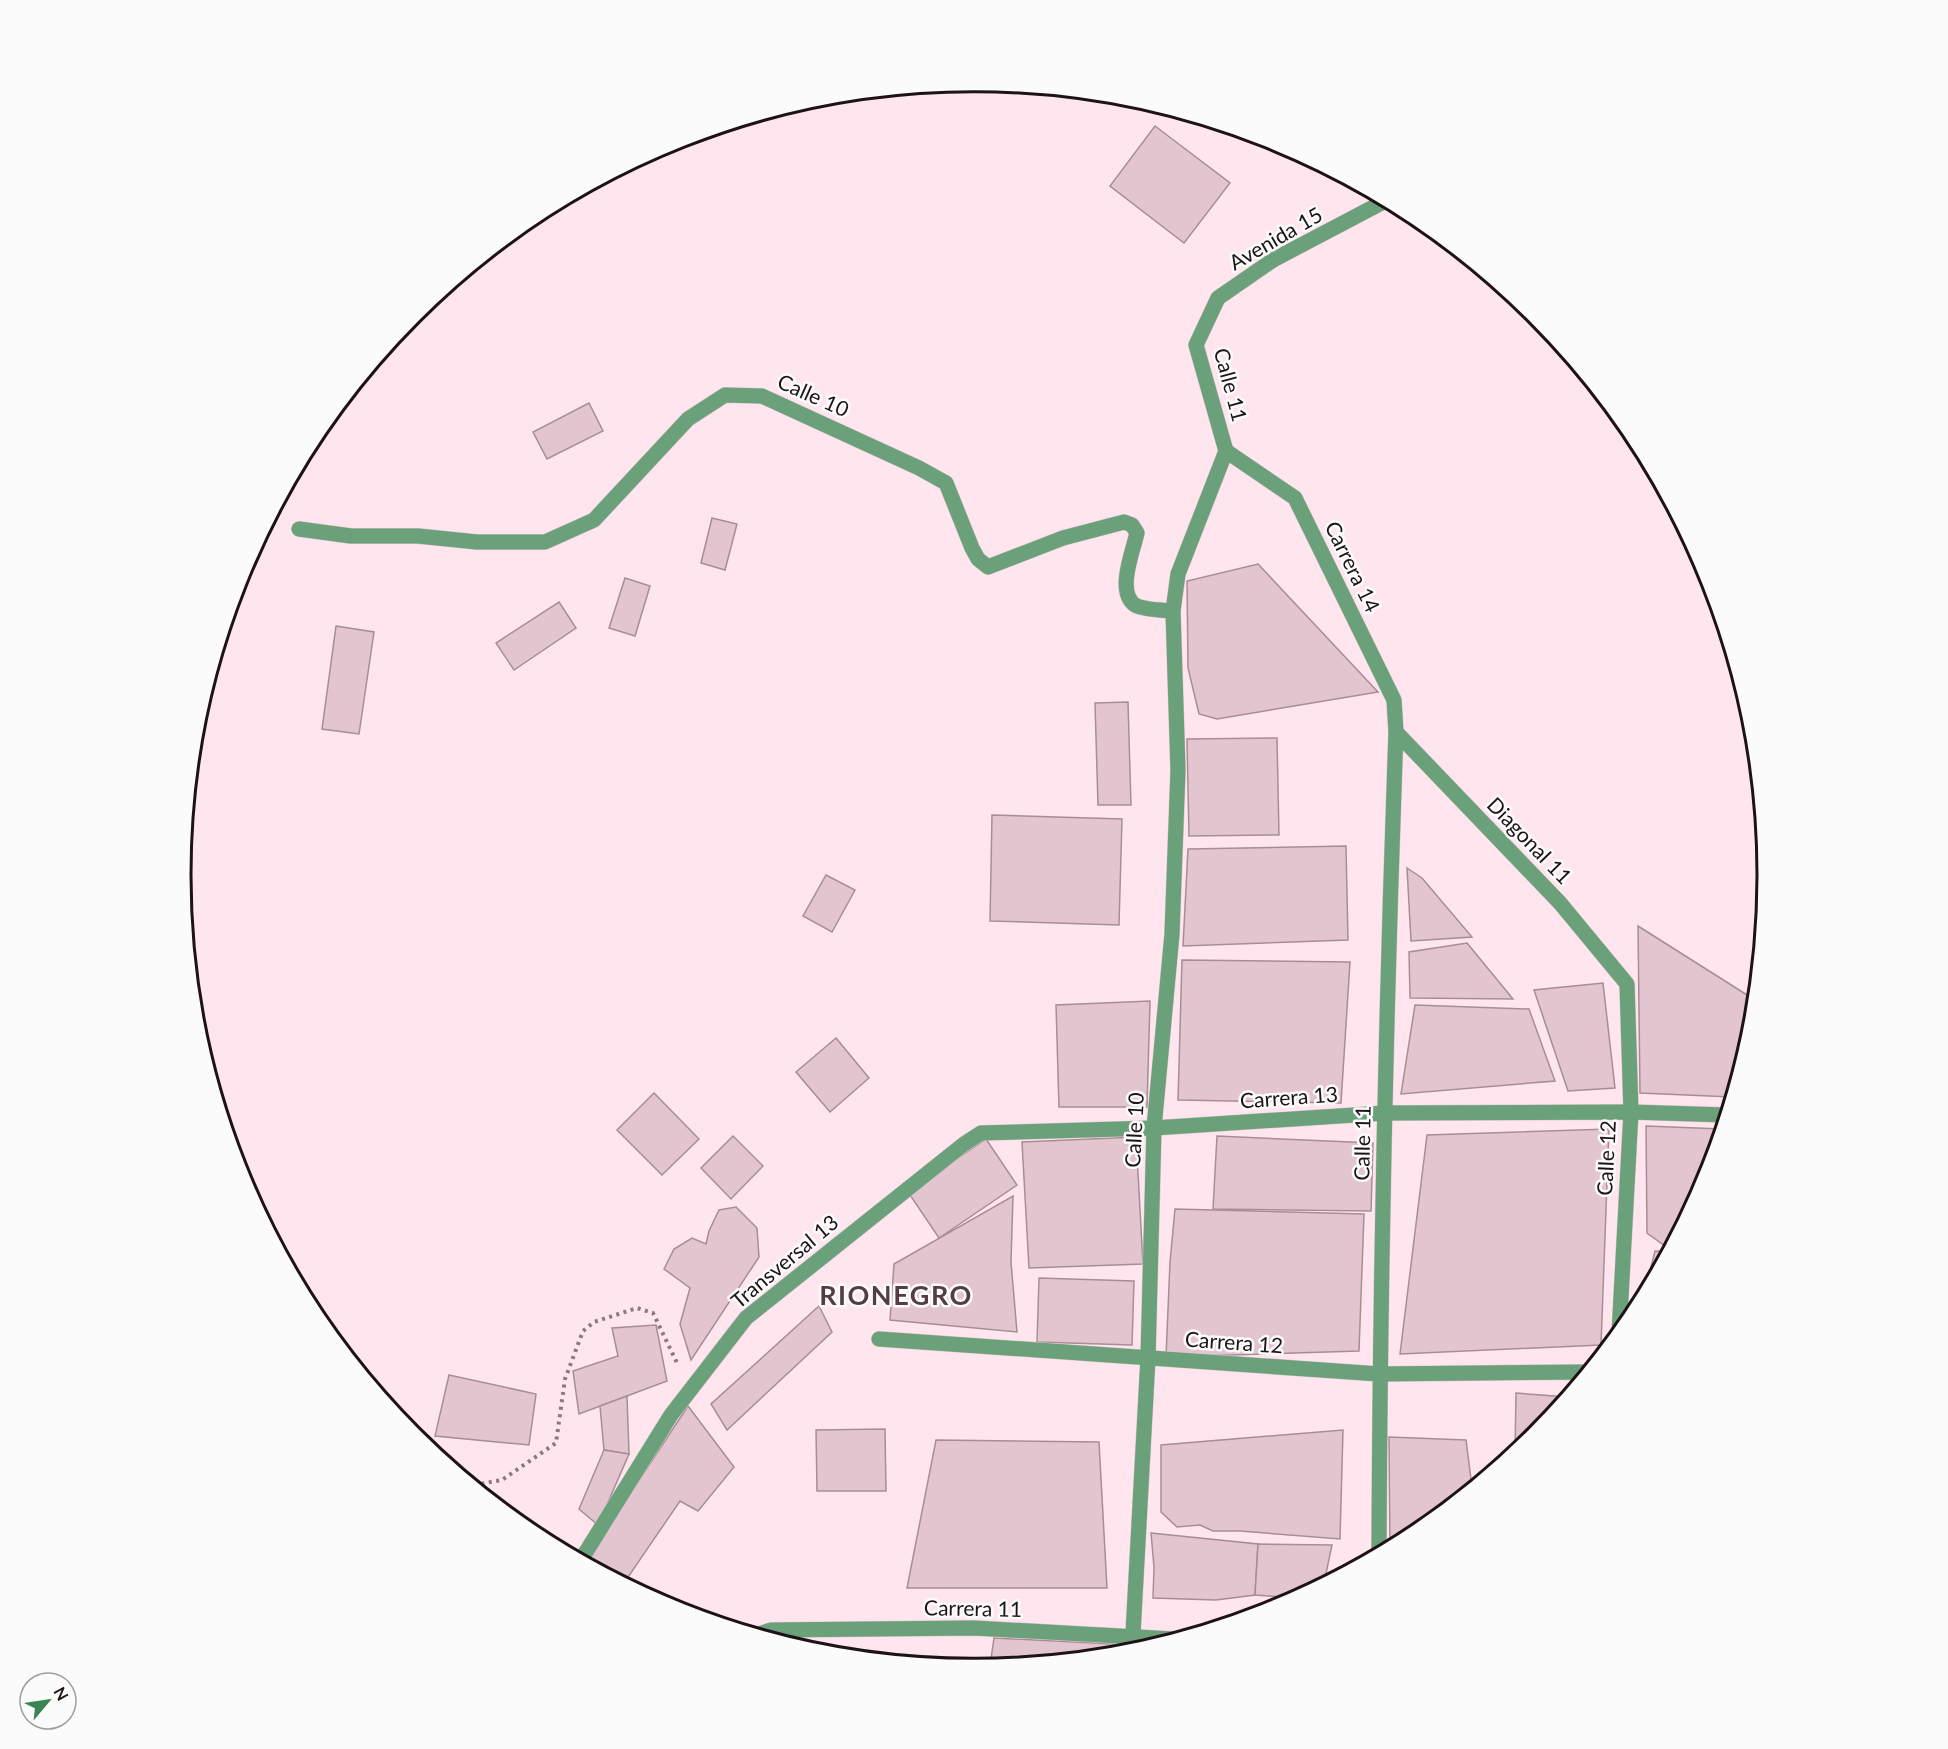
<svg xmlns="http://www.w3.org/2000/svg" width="1948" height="1749" font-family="Lato,sans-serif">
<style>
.building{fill:#e3c5cf;stroke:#a88d95;stroke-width:1.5}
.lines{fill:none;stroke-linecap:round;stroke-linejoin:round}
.street-casing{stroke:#dbc4cb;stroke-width:16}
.path{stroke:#8a797e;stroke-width:4;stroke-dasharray:3 4.5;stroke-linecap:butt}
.street{stroke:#6aa07a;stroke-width:15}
.labels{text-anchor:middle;stroke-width:5;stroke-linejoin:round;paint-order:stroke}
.street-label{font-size:21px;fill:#1d1316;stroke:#fbfbfb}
.district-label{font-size:27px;font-weight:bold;letter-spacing:1.5px;fill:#543c44;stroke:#fbfbfb}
.rim{fill:none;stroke:#1d1316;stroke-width:3}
</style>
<rect width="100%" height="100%" fill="#ffe6ee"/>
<!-- building -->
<g class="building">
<polygon points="1155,126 1230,183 1184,243 1110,186"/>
<polygon points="589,403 603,431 547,459 533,432"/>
<polygon points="712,518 737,524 725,570 701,563"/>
<polygon points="1258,564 1378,692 1217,719 1199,714 1188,668 1187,581"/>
<polygon points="625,578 650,586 635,636 609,628"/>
<polygon points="559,602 576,628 514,670 496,643"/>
<polygon points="336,626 374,632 359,734 322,729"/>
<polygon points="1128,702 1131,805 1098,805 1095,703"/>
<polygon points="1277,738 1279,835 1189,836 1187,739"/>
<polygon points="992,815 1122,819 1119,925 990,921"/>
<polygon points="1346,846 1348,940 1183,946 1188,849"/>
<polygon points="1407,868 1422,878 1472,937 1411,941"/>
<polygon points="826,875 855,890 832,932 803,916"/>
<polygon points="1638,926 1755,1000 1752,1030 1732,1097 1640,1093"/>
<polygon points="1467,943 1513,999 1410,998 1409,952"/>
<polygon points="1182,960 1350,962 1341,1103 1178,1100"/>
<polygon points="1603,983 1615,1088 1568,1091 1534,990"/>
<polygon points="1150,1001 1147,1107 1059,1107 1056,1005"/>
<polygon points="1415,1005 1529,1009 1555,1081 1401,1094"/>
<polygon points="836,1038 869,1078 830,1112 796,1072"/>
<polygon points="654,1093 699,1139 662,1175 617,1130"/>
<polygon points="1646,1126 1722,1129 1707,1178 1671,1246 1665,1246 1647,1233"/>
<polygon points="1609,1129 1601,1345 1400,1354 1427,1135"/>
<polygon points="733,1136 763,1166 731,1199 701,1168"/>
<polygon points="1217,1136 1373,1143 1371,1211 1213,1209"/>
<polygon points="1136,1137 1143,1264 1029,1268 1022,1142"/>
<polygon points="986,1139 1017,1185 939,1238 908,1192"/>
<polygon points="1013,1196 1011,1262 1017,1332 890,1320 894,1264"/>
<polygon points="736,1207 757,1228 759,1257 691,1360 680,1324 690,1288 664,1269 674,1249 692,1238 706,1244 709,1231 719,1210"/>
<polygon points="1175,1209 1364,1214 1359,1351 1166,1357 1170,1262"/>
<polygon points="1655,1251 1668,1252 1644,1297 1644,1295"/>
<polygon points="1039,1278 1134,1281 1132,1345 1037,1342"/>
<polygon points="819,1306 832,1332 727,1430 711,1404"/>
<polygon points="656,1325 667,1381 579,1414 573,1371 618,1356 612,1328"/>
<polygon points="449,1375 536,1394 529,1445 435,1436"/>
<polygon points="1516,1393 1567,1397 1535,1436 1515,1452"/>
<polygon points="627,1396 629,1454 604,1450 600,1406"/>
<polygon points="688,1406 734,1467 698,1511 680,1501 624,1583 585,1562"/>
<polygon points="418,1427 433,1452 410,1432"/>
<polygon points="885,1429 886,1491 817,1491 816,1430"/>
<polygon points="1343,1430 1340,1539 1240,1531 1213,1531 1200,1525 1177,1527 1161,1512 1161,1445"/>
<polygon points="1389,1437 1466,1440 1472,1487 1415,1534 1390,1548"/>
<polygon points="936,1440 1099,1442 1107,1588 907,1588"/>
<polygon points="604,1450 629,1454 598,1525 579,1509"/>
<polygon points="1151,1533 1258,1544 1255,1595 1216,1600 1153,1598 1154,1567"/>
<polygon points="1258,1544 1332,1545 1324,1583 1296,1598 1255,1595"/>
<polygon points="994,1638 1113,1644 1113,1654 990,1666"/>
</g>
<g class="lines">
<!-- street casing -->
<g class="street-casing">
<g id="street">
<path d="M1226 451 1295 498 1394 700 1396 732C1386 1006 1380 1280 1379 1554"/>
<polyline points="1226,451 1196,345 1218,298 1273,260 1387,200"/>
<path d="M299 529 351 536H418L477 542H545L594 520 688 419 725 395 762 396 919 468 946 483 972 548 978 559 988 567 1063 538 1124 522 1132 525 1137 533C1133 551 1116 592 1135 605 1144 610 1163 610 1173 611"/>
<polyline points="1396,732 1560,903 1627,984 1631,1112 1619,1334"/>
<polyline points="879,1339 1379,1374 1587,1372"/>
<polyline points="581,1560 671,1415 746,1318 964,1144 981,1133 1154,1128 1385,1113 1631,1112 1726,1115"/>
<polyline points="759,1634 771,1630 974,1628 1173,1639"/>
<polyline points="1132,1652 1148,1358 1154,1128 1172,934 1178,770 1173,611 1178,574 1226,451"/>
</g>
</g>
<!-- path -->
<polyline class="path" points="474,1485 502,1480 556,1443 565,1379 583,1331 594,1322 637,1308 653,1313 678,1365"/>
<!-- street -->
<use href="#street" class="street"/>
</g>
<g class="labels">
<!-- street labels -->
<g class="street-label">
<text transform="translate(1276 239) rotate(-30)" y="7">Avenida 15</text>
<text transform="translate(1230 385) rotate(75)" y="7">Calle 11</text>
<text transform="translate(813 396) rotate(24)" y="7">Calle 10</text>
<text transform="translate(1352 567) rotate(64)" y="7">Carrera 14</text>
<text transform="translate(1529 841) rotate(46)" y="7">Diagonal 11</text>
<text transform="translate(1289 1098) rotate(-4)" y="7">Carrera 13</text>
<text transform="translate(1135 1130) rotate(-87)" y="7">Calle 10</text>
<text transform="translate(1363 1143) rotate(-89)" y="7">Calle 11</text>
<text transform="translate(1607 1158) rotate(-87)" y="7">Calle 12</text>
<text transform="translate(785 1262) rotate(-40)" y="7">Transversal 13</text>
<text transform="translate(1234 1343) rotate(4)" y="7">Carrera 12</text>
<text transform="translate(973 1609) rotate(1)" y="7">Carrera 11</text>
</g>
<!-- district labels -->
<g class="district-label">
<text x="896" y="1305">RIONEGRO</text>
</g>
</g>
<!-- crop -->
<path d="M0 0H1948V1749H0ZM191 875a783 783 0 1 1 1566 0a783 783 0 1 1-1566 0Z" fill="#fbfbfb" fill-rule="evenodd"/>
<path class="rim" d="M191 875a783 783 0 1 1 1566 0a783 783 0 1 1-1566 0Z"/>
<!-- north arrow -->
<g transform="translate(48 1701) rotate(61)"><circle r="28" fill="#fbfbfb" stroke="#a29e9f" stroke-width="1.5"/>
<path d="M0-4.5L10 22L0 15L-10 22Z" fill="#388452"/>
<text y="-9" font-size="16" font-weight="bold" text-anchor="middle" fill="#1d1316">N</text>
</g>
</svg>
